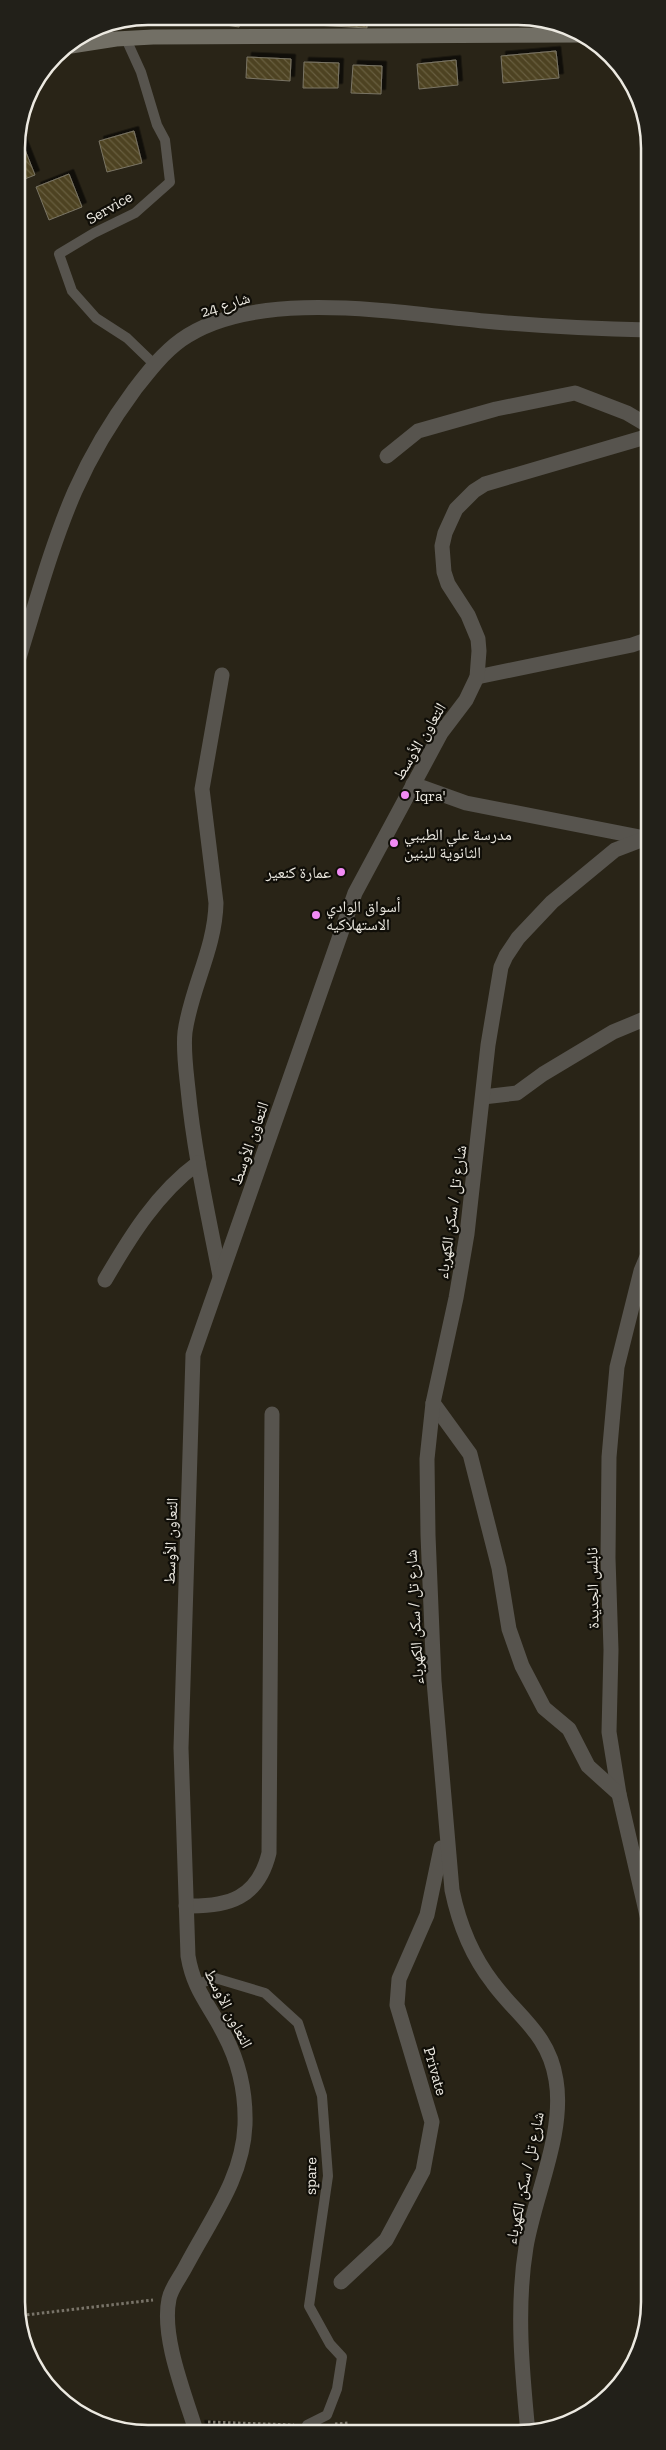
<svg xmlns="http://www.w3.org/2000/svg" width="666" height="2450" font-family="'Zilla Slab','Noto Naskh Arabic',serif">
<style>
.building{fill:url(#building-back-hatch);stroke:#7a7565;filter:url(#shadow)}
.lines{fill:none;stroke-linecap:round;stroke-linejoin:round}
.path{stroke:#797469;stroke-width:3;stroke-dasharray:2.5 2.5;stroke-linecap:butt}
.lane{stroke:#57544e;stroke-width:10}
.street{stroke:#57544e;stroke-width:15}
.secondary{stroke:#726f65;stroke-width:15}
.poi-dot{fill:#f18af4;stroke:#100e08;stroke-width:2}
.labels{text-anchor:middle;stroke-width:4.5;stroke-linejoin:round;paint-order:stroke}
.street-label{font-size:16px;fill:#ece9e1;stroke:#100e08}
.poi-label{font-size:16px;fill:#ece9e1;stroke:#100e08;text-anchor:start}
.rim{fill:none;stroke:#ece9e1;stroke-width:2.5}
</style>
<defs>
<pattern id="building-back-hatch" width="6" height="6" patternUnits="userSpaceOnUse" patternTransform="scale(1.25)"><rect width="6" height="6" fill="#4e4320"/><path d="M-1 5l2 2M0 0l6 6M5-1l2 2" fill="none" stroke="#685e40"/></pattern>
<filter id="shadow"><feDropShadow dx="4.5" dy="-4.5" stdDeviation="0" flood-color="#0009"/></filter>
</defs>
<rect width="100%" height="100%" fill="#292417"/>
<!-- building -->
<g class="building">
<polygon points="193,17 241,17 239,27 193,20"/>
<polygon points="264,17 367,18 367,28 264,22"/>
<polygon points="556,51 559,78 503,83 501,56"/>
<polygon points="247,57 291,59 290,81 246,78"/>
<polygon points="456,60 458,85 419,89 417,64"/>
<polygon points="304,62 339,63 338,88 303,88"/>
<polygon points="353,65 382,66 381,94 351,93"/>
<polygon points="134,131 142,163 107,172 99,141"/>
<polygon points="18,132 35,175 17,182 17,140"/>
<polygon points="69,174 82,207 49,220 36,187"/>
<polygon points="200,2425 257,2429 257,2432 202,2431"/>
</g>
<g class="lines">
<!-- path -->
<g class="path">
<polyline points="17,2316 153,2300"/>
<polyline points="208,2422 294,2425"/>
<polyline points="335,2424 349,2423"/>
</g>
<!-- lane -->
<g class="lane">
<polyline points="126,39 141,72 157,125 165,140 170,182 135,213 94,233 59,254 72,291 96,318 127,338 154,364"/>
<polyline points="195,1985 215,1978 265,1993 298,2023 322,2096 328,2176 309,2306 330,2344 342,2357 337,2389 327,2415 307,2425"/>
</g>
<!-- street -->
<g class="street">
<polyline points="387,456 418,431 496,409 575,393 627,413 649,426"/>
<path d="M17 664C35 607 51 546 75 491 91 455 112 420 135 389 149 371 163 353 181 340 255 287 397 313 484 321 539 326 593 329 649 330"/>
<polyline points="477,677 632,645 649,639"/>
<polyline points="413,784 466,803 645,838"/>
<polyline points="483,1097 517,1093 543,1074 613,1032 649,1017"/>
<polyline points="649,1252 641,1271 617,1367 609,1457 608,1558 611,1650 609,1732 619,1794 649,1924"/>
<path d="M220 1276C208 1214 194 1152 188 1089 186 1070 183 1050 185 1032 191 988 215 949 216 903L202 789 222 675"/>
<path d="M105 1280C130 1237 157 1193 198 1163"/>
<polyline points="433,1403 470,1454 499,1568 509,1629 522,1666 544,1708 569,1729 588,1766 619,1794"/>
<path d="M186 1906C229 1907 258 1898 269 1853L272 1414"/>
<polyline points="341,2282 386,2240 423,2171 432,2122 397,2005 399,1979 427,1915 441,1848"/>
<path d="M196 2431C185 2395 161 2337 169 2299 171 2288 181 2276 186 2266 210 2220 243 2178 245 2125 246 2093 239 2062 224 2034 209 2004 194 1991 188 1956L181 1748 193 1355 355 893 441 733 466 700 477 677 479 651 478 639 468 615 448 584 444 572 442 546 445 533 456 509 474 491 485 484 649 436"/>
<path d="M528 2433C522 2371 516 2308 526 2247 535 2194 565 2133 556 2080 549 2034 518 2017 493 1983 472 1956 459 1924 452 1890L434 1681 428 1535 427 1459 433 1403 456 1298 467 1234 488 1045 501 967 506 956 518 938 552 902 615 850 649 837"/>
</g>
<!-- secondary -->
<polyline class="secondary" points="71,46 116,39 153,37 585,35"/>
</g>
<!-- markers -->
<g class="poi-dot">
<circle cx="405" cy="795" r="5"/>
<circle cx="394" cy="843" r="5"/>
<circle cx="341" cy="872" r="5"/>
<circle cx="316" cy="915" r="5"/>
</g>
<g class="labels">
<!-- street labels -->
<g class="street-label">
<text transform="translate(109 207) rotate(-30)" y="6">Service</text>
<text transform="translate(225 304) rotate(-17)" y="6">شارع 24</text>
<text transform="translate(419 741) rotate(-59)" y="6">التعاون الأوسط</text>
<text transform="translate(249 1143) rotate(-71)" y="6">التعاون الأوسط</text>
<text transform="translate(451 1212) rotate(-82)" y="6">شارع تل / سكن الكهرباء</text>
<text transform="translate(170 1541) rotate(-88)" y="6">التعاون الأوسط</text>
<text transform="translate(592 1588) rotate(-91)" y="6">نابلس الجديدة</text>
<text transform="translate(414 1617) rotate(-93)" y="6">شارع تل / سكن الكهرباء</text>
<text transform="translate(229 2008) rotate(63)" y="6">التعاون الأوسط</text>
<text transform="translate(436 2071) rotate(74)" y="6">Private</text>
<text transform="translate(310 2176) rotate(-89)" y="6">spare</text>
<text transform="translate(524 2178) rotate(-78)" y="6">شارع تل / سكن الكهرباء</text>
</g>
<!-- poi labels -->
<g class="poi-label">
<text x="415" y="801">Iqra'</text>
<text x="404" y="840">مدرسة علي الطيبي<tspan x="404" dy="18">الثانوية للبنين</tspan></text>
<text x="331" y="878" text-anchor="end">عمارة كنعير</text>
<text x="326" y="912">أسواق الوادي<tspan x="326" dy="18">الاستهلاكيه</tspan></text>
</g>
</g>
<!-- crop -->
<path d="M0 0H666V2450H0ZM148 25H518A123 123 0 0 1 641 148V2302A123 123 0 0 1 518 2425H148A123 123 0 0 1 25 2302V148A123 123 0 0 1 148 25Z" fill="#222019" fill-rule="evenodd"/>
<path class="rim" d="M148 25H518A123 123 0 0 1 641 148V2302A123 123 0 0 1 518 2425H148A123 123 0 0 1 25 2302V148A123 123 0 0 1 148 25Z"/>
</svg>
